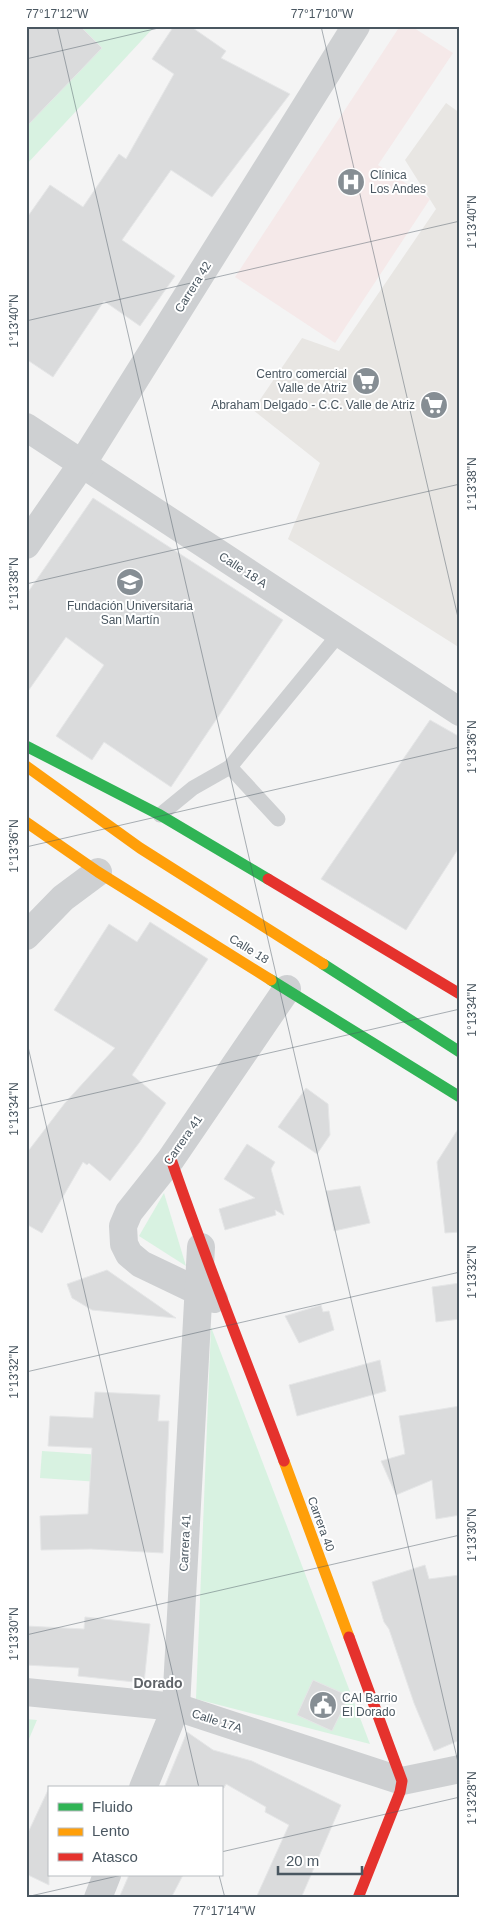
<svg xmlns="http://www.w3.org/2000/svg" width="486" height="1924" font-family="Arial,sans-serif">
<style>
.commercial{fill:#e8e6e3}
.medical{fill:#f5e9e9}
.green{fill:#d8f2e1}
.building{fill:#dadbdc;stroke:#e5e6e7}
.lines{fill:none;stroke-linecap:round;stroke-linejoin:round}
.lane{stroke:#ced0d2;stroke-width:15}
.street{stroke:#ced0d2;stroke-width:28}
.fast{stroke:#30b455;stroke-width:11}
.slow{stroke:#ff9f0a;stroke-width:11}
.jam{stroke:#e5322d;stroke-width:11}
.ticks{fill:none;stroke:#4a5761;stroke-width:1;stroke-opacity:0.45}
.labels{text-anchor:middle;stroke-width:4;stroke-linejoin:round;paint-order:stroke}
.poi-label{font-size:12px;fill:#4a5761;stroke:#fff;text-anchor:start}
.street-label{font-size:12px;fill:#4a5761;stroke:#fff}
.neighbourhood-label{font-size:14px;font-weight:bold;fill:#5f6368;stroke:#fff}
.neatline{fill:none;stroke:#4a5761;stroke-width:2}
.ticks-label{font-size:12px;text-anchor:middle;fill:#4a5761}
</style>
<rect width="100%" height="100%" fill="#f4f4f4"/>
<!-- commercial -->
<polygon class="commercial" points="446,103 460,113 460,648 288,539 320,463 253,410 302,338 339,351 436,209 405,160"/>
<!-- medical -->
<polygon class="medical" points="400,26 411,26 453,53 378,165 430,199 335,343 235,277"/>
<!-- green -->
<g class="green">
<polygon points="26,26 155,26 26,165"/>
<polygon points="164,1193 186,1266 139,1236"/>
<polygon points="211,1327 370,1744 196,1699"/>
<polygon points="42,1451 102,1455 100,1482 40,1478"/>
<polygon points="26,1719 37,1720 26,1746"/>
</g>
<!-- building -->
<g class="building">
<polygon points="26,26 80,26 102,48 26,127"/>
<polygon points="174,26 190,26 226,51 221,58 290,94 212,197 171,170 122,240 175,276 140,326 104,301 53,377 26,359 26,219 50,185 83,207 119,154 126,159 174,74 152,59"/>
<polygon points="93,498 283,620 171,787 104,742 92,760 56,736 104,665 66,637 26,694 26,595"/>
<polygon points="430,720 460,737 460,846 406,930 321,879"/>
<polygon points="150,922 208,959 132,1075 166,1103 139,1143 110,1181 89,1163 87,1165 83,1162 42,1233 26,1224 26,1154 65,1103 115,1048 54,1010 109,924 137,942"/>
<polygon points="306,1088 328,1104 330,1135 317,1154 278,1127"/>
<polygon points="460,1126 460,1232 445,1233 437,1162"/>
<polygon points="247,1144 275,1162 271,1169 284,1215 275,1210 276,1215 225,1230 219,1209 255,1198 224,1179"/>
<polygon points="360,1186 370,1223 334,1231 326,1191"/>
<polygon points="107,1270 176,1318 92,1310 72,1298 67,1284"/>
<polygon points="460,1283 460,1319 436,1322 432,1287"/>
<polygon points="321,1305 323,1312 329,1311 334,1330 299,1343 285,1316"/>
<polygon points="380,1360 386,1391 297,1416 289,1385"/>
<polygon points="95,1392 160,1395 158,1421 169,1421 163,1553 91,1549 41,1550 40,1516 88,1514 92,1448 48,1446 50,1416 93,1418"/>
<polygon points="460,1406 460,1515 436,1519 432,1480 396,1495 381,1461 405,1454 399,1416"/>
<polygon points="425,1565 429,1579 460,1575 460,1740 434,1751 414,1703 389,1629 384,1622 372,1582"/>
<polygon points="85,1617 150,1624 144,1683 78,1676 79,1668 26,1665 26,1626 84,1629"/>
<polygon points="313,1680 349,1696 332,1731 297,1715"/>
<polygon points="187,1732 213,1750 252,1761 341,1805 301,1898 256,1898 289,1825 265,1812 266,1807 226,1784 224,1788 164,1788"/>
<polygon points="49,1788 49,1885 26,1874 26,1837"/>
<polygon points="129,1875 183,1875 171,1898 119,1898"/>
</g>
<g class="lines">
<!-- lane -->
<g class="lane">
<polyline points="160,815 193,788 230,767"/>
<polyline points="278,819 230,767 339,634"/>
</g>
<!-- street -->
<g class="street">
<polyline points="26,427 460,712"/>
<polyline points="26,545 82,464 356,26"/>
<polyline points="26,936 63,898 98,872"/>
<polyline points="214,1299 141,1264 129,1254 124,1244 123,1226 129,1212 171,1159 287,989"/>
<polyline points="26,1692 176,1707 402,1781 460,1769"/>
<polyline points="143,1788 176,1707 201,1247"/>
<polyline points="98,1898 107,1875"/>
</g>
<!-- fast -->
<g class="fast">
<polyline points="26,746 160,815 268,879"/>
<polyline points="323,964 460,1052"/>
<polyline points="271,980 460,1097"/>
</g>
<!-- slow -->
<g class="slow">
<polyline points="26,766 140,848 323,964"/>
<polyline points="26,822 98,872 271,980"/>
<polyline points="284,1461 349,1637"/>
</g>
<!-- jam -->
<g class="jam">
<polyline points="268,879 460,994"/>
<path d="M171 1159C206 1261 246 1360 284 1461"/>
<polyline points="349,1637 402,1781 400,1792 358,1898"/>
</g>
</g>
<!-- ticks -->
<path class="ticks" d="M57 26 460 1771M321 26 460 626M26 59 167 26M26 321 460 221M26 584 460 484M26 847 460 747M26 1038 199 1788M26 1109 460 1009M26 1372 460 1272M26 1635 460 1535M221 1852 460 1797M219 1875 225 1898M26 1897 122 1875"/>
<!-- icons -->
<defs>
<g id="hospital-disc" transform="scale(1.4375)"><circle r="9.5" fill="#868e94" stroke="#fff"/><path d="M-5-5h3v3.5h4V-5h3V5h-3V1.5h-4V5h-3Z" fill="#fff"/></g>
<g id="supermarket-disc" transform="scale(1.4375)"><circle r="9.5" fill="#868e94" stroke="#fff"/><path d="M-6-5.5h2.5l.6 2H6L4.5 2H-2.5L-4.4-4H-6ZM-1.5 3.2a1.3 1.3 0 1 0 .1 0ZM3 3.2a1.3 1.3 0 1 0 .1 0Z" fill="#fff"/></g>
<g id="university-disc" transform="scale(1.4375)"><circle r="9.5" fill="#868e94" stroke="#fff"/><path d="M0-5L7-2L0 1L-7-2ZM-4 1L0 2.5L4 1V4Q0 6-4 4Z" fill="#fff"/></g>
<g id="civic-disc" transform="scale(1.4375)"><circle r="9.5" fill="#868e94" stroke="#fff"/><path d="M-.6-6.5H3V-4.5H.6V-3L4-1V1h2V6H-6V1h2V-1L-.6-3ZM-1.2 2.5V6h2.4V2.5Z" fill="#fff"/></g>
</defs>
<g fill-rule="evenodd">
<use href="#hospital-disc" x="351" y="182"/>
<use href="#supermarket-disc" x="366" y="381"/>
<use href="#supermarket-disc" x="434" y="405"/>
<use href="#university-disc" x="130" y="582"/>
<use href="#civic-disc" x="323" y="1705"/>
</g>
<g class="labels">
<!-- poi labels -->
<g class="poi-label">
<text x="370" y="179">Clínica<tspan x="370" dy="14">Los Andes</tspan></text>
<text x="347" y="378" text-anchor="end">Centro comercial<tspan x="347" dy="14">Valle de Atriz</tspan></text>
<text x="415" y="409" text-anchor="end">Abraham Delgado - C.C. Valle de Atriz</text>
<text x="130" y="610" text-anchor="middle">Fundación Universitaria<tspan x="130" dy="14">San Martín</tspan></text>
<text x="342" y="1702">CAI Barrio<tspan x="342" dy="14">El Dorado</tspan></text>
</g>
<!-- street labels -->
<g class="street-label">
<text transform="translate(193 287) rotate(-58)" y="4">Carrera 42</text>
<text transform="translate(243 570) rotate(33)" y="4">Calle 18 A</text>
<text transform="translate(249 949) rotate(32)" y="4">Calle 18</text>
<text transform="translate(183 1140) rotate(-55)" y="4">Carrera 41</text>
<text transform="translate(321 1524) rotate(70)" y="4">Carrera 40</text>
<text transform="translate(185 1543) rotate(-87)" y="4">Carrera 41</text>
<text transform="translate(217 1721) rotate(18)" y="4">Calle 17A</text>
</g>
<!-- neighbourhood labels -->
<g class="neighbourhood-label">
<text x="158" y="1688">Dorado</text>
</g>
</g>
<!-- border -->
<rect width="486" height="1924" fill="none" stroke="#ffffff" stroke-width="55"/>
<!-- legend -->
<rect x="48" y="1786" width="175" height="90" fill="#ffffff" stroke="#b7bcc0"/>
<rect x="58" y="1803" width="25" height="8" fill="#30b455" stroke="#b7bcc0"/>
<text x="92" y="1812" font-size="15" fill="#4a5761">Fluido</text>
<rect x="58" y="1828" width="25" height="8" fill="#ff9f0a" stroke="#b7bcc0"/>
<text x="92" y="1836" font-size="15" fill="#4a5761">Lento</text>
<rect x="58" y="1853" width="25" height="8" fill="#e5322d" stroke="#b7bcc0"/>
<text x="92" y="1862" font-size="15" fill="#4a5761">Atasco</text>
<!-- scale -->
<path d="M278 1866v8h84v-8" fill="none" stroke="#4a5761" stroke-width="2.5"/>
<text x="286" y="1866" font-size="15" fill="#4a5761" stroke="#ffffff" stroke-width="4" paint-order="stroke">20 m</text>
<rect x="28" y="28" width="430" height="1868" class="neatline"/>
<g class="ticks-label">
<text x="57" y="18">77°17'12"W</text>
<text x="322" y="18">77°17'10"W</text>
<text transform="translate(472 222) rotate(-90)" y="4">1°13'40"N</text>
<text transform="translate(14 321) rotate(-90)" y="4">1°13'40"N</text>
<text transform="translate(472 484) rotate(-90)" y="4">1°13'38"N</text>
<text transform="translate(14 584) rotate(-90)" y="4">1°13'38"N</text>
<text transform="translate(472 747) rotate(-90)" y="4">1°13'36"N</text>
<text transform="translate(14 846) rotate(-90)" y="4">1°13'36"N</text>
<text transform="translate(472 1010) rotate(-90)" y="4">1°13'34"N</text>
<text transform="translate(14 1109) rotate(-90)" y="4">1°13'34"N</text>
<text transform="translate(472 1272) rotate(-90)" y="4">1°13'32"N</text>
<text transform="translate(14 1372) rotate(-90)" y="4">1°13'32"N</text>
<text transform="translate(472 1535) rotate(-90)" y="4">1°13'30"N</text>
<text transform="translate(14 1634) rotate(-90)" y="4">1°13'30"N</text>
<text transform="translate(472 1798) rotate(-90)" y="4">1°13'28"N</text>
<text x="224" y="1915">77°17'14"W</text>
</g>
</svg>
